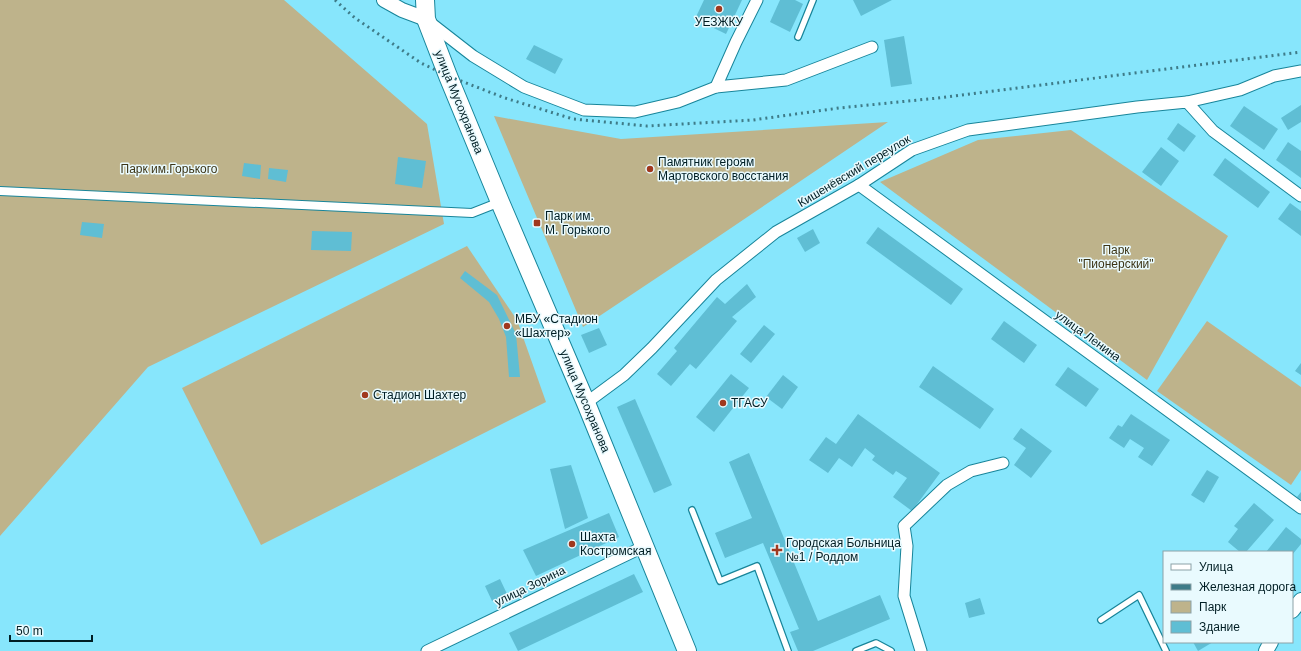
<svg xmlns="http://www.w3.org/2000/svg" width="1301" height="651" font-family="Helvetica,sans-serif">
<style>
.green{fill:#beb38b}
.building{fill:#5fbed4}
.lines{fill:none;stroke-linecap:round;stroke-linejoin:round}
.service-casing{stroke:#18859a;stroke-width:8}
.pedestrian-casing{stroke:#18859a;stroke-width:10}
.minor-casing{stroke:#18859a;stroke-width:13}
.tertiary-casing{stroke:#18859a;stroke-width:16}
.primary-casing{stroke:#18859a;stroke-width:20}
.service{stroke:#fff;stroke-width:5.5}
.pedestrian{stroke:#fff;stroke-width:8}
.minor{stroke:#fff;stroke-width:11}
.tertiary{stroke:#fff;stroke-width:14}
.primary{stroke:#fff;stroke-width:18}
.rail{stroke:#3e7b88;stroke-width:3;stroke-dasharray:2 4;stroke-linecap:butt}
.poi-dot{fill:#a0381e;stroke:#e9fafe;stroke-width:1.5}
.labels{text-anchor:middle;stroke-width:3;stroke-linejoin:round;paint-order:stroke}
.poi-label{font-size:12px;fill:#001e24;stroke:#e9fafe;text-anchor:start}
.street-label{font-size:12px;fill:#001e24;stroke:#e9fafe}
.park-label{font-size:12px;fill:#3c3415;stroke:#e9fafe}
</style>
<rect width="100%" height="100%" fill="#87e6fc"/>
<!-- green -->
<g class="green">
<polygon points="0,0 284,0 427,124 444,224 148,367 0,536"/>
<polygon points="494,116 621,139 888,122 694,253 583,327"/>
<polygon points="1071,130 1228,236 1147,380 880,182 978,140"/>
<polygon points="467,246 517,320 546,402 261,545 182,388"/>
<polygon points="1207,321 1301,387 1301,470 1291,485 1157,391"/>
</g>
<!-- building -->
<g class="building">
<polygon points="704,0 742,0 726,34 695,19"/>
<polygon points="780,0 795,0 803,4 790,32 770,22"/>
<polygon points="853,0 892,0 861,16"/>
<polygon points="904,36 912,84 891,87 884,40"/>
<polygon points="534,45 563,59 555,74 526,59"/>
<polygon points="1301,105 1301,122 1288,130 1281,118"/>
<polygon points="1244,106 1278,129 1264,150 1230,126"/>
<polygon points="1178,123 1196,136 1184,152 1167,139"/>
<polygon points="1288,142 1301,151 1301,178 1276,160"/>
<polygon points="1161,147 1179,161 1161,186 1142,172"/>
<polygon points="398,157 426,161 422,188 395,184"/>
<polygon points="1225,158 1270,192 1258,208 1213,175"/>
<polygon points="244,163 261,165 260,179 242,176"/>
<polygon points="269,168 288,170 286,182 268,179"/>
<polygon points="1290,203 1301,211 1301,236 1278,219"/>
<polygon points="82,222 104,224 102,238 80,235"/>
<polygon points="878,227 963,289 951,305 866,243"/>
<polygon points="813,229 820,243 805,252 797,238"/>
<polygon points="312,231 352,232 351,251 311,250"/>
<polygon points="465,271 497,295 516,334 520,377 509,377 506,337 499,319 489,302 460,278"/>
<polygon points="747,284 756,297 732,317 737,321 696,369 690,364 671,386 657,374 677,351 674,348 717,297 725,304"/>
<polygon points="1004,321 1037,345 1024,363 991,339"/>
<polygon points="764,325 775,334 751,363 740,354"/>
<polygon points="599,328 607,345 589,353 581,335"/>
<polygon points="1301,363 1301,375 1295,371"/>
<polygon points="933,366 994,409 980,429 919,387"/>
<polygon points="1068,367 1099,389 1086,407 1055,385"/>
<polygon points="731,374 749,388 714,432 696,417"/>
<polygon points="783,375 798,387 782,409 766,397"/>
<polygon points="635,399 672,485 654,493 617,407"/>
<polygon points="858,414 940,473 912,511 893,497 907,478 896,471 893,475 872,460 875,456 865,448 852,467 839,458 828,473 809,460 826,437 836,444"/>
<polygon points="1131,414 1170,440 1152,466 1138,457 1144,448 1130,439 1124,448 1109,438 1118,425 1122,427"/>
<polygon points="1021,428 1052,451 1031,478 1014,465 1026,448 1013,439"/>
<polygon points="749,453 818,621 880,595 890,619 813,651 798,651 790,632 799,629 763,543 725,558 715,533 752,518 729,462"/>
<polygon points="571,465 588,518 565,529 550,469"/>
<polygon points="1207,470 1219,477 1204,503 1191,495"/>
<polygon points="1301,492 1301,500 1297,497"/>
<polygon points="1254,503 1274,520 1246,552 1240,552 1228,542 1238,529 1234,526"/>
<polygon points="609,513 619,537 536,576 523,550"/>
<polygon points="1286,527 1301,539 1301,544 1292,555 1292,552 1266,552"/>
<polygon points="634,574 643,592 518,651 509,633"/>
<polygon points="500,579 507,594 492,601 485,586"/>
<polygon points="980,598 985,614 969,618 965,603"/>
<polygon points="1193,642 1213,642 1198,651"/>
</g>
<g class="lines">
<!-- service casing -->
<g class="service-casing">
<g id="service">
<polyline points="798,37 813,0"/>
<polyline points="692,510 720,581 757,566 788,651"/>
<polyline points="1101,620 1139,595 1166,651"/>
<polyline points="856,651 876,643 891,651"/>
</g>
</g>
<!-- pedestrian casing -->
<g class="pedestrian-casing">
<polyline id="pedestrian" points="0,191 472,213 500,202"/>
</g>
<!-- minor casing -->
<g class="minor-casing">
<g id="minor">
<polyline points="428,21 473,56 524,87 584,110 635,112 678,102 716,87 786,80 872,47"/>
<polyline points="716,87 736,42 757,0"/>
<polyline points="1187,102 1240,90 1274,76 1301,71"/>
<polyline points="859,185 1301,508"/>
<polyline points="586,403 624,375 652,348 716,280 776,232 859,185 912,150 968,130 1137,107 1187,102 1213,131 1301,196"/>
<polyline points="427,651 645,546"/>
<polyline points="921,651 904,596 907,546 904,526 947,485 971,471 1003,463"/>
</g>
</g>
<!-- tertiary casing -->
<g class="tertiary-casing">
<g id="tertiary">
<polyline points="384,0 402,10 426,19"/>
<polyline points="1292,611 1301,600"/>
<polyline points="1266,651 1271,642"/>
</g>
</g>
<!-- primary casing -->
<g class="primary-casing">
<polyline id="primary" points="425,0 426,19 448,76 500,202 586,403 687,651"/>
</g>
<!-- service -->
<use href="#service" class="service"/>
<!-- pedestrian -->
<use href="#pedestrian" class="pedestrian"/>
<!-- minor -->
<use href="#minor" class="minor"/>
<!-- tertiary -->
<use href="#tertiary" class="tertiary"/>
<!-- primary -->
<use href="#primary" class="primary"/>
<!-- rail -->
<polyline class="rail" points="335,0 355,18 421,63 448,76 505,98 573,119 647,126 753,120 839,108 938,98 1301,52"/>
</g>
<!-- markers -->
<g class="poi-dot">
<circle cx="719" cy="9" r="4"/>
<circle cx="650" cy="169" r="4"/>
<rect x="533" y="219" width="8" height="8" rx="2"/>
<circle cx="507" cy="326" r="4"/>
<circle cx="365" cy="395" r="4"/>
<circle cx="723" cy="403" r="4"/>
<circle cx="572" cy="544" r="4"/>
<path d="M775 544h4v4h4v4h-4v4h-4v-4h-4v-4h4z"/>
</g>
<g class="labels">
<!-- poi labels -->
<g class="poi-label">
<text x="719" y="26" text-anchor="middle">УЕЗЖКУ</text>
<text x="658" y="166">Памятник героям<tspan x="658" dy="14">Мартовского восстания</tspan></text>
<text x="545" y="220">Парк им.<tspan x="545" dy="14">М. Горького</tspan></text>
<text x="515" y="323">МБУ «Стадион<tspan x="515" dy="14">«Шахтер»</tspan></text>
<text x="373" y="399">Стадион Шахтер</text>
<text x="731" y="407">ТГАСУ</text>
<text x="580" y="541">Шахта<tspan x="580" dy="14">Костромская</tspan></text>
<text x="786" y="547">Городская Больница<tspan x="786" dy="14">№1 / Роддом</tspan></text>
</g>
<!-- street labels -->
<g class="street-label">
<text transform="translate(459 102) rotate(68)" y="4">улица Мусохранова</text>
<text transform="translate(854 171) rotate(-31)" y="4">Кишенёвский переулок</text>
<text transform="translate(1088 336) rotate(36)" y="4">улица Ленина</text>
<text transform="translate(585 401) rotate(67)" y="4">улица Мусохранова</text>
<text transform="translate(530 586) rotate(-26)" y="4">улица Зорина</text>
</g>
<!-- park labels -->
<g class="park-label">
<text x="169" y="173">Парк им.Горького</text>
<text x="1116" y="254">Парк<tspan x="1116" dy="14">"Пионерский"</tspan></text>
</g>
</g>
<!-- legend -->
<rect x="1163" y="551" width="130" height="92" fill="#e9fafe" stroke="#8ca2a7"/>
<rect x="1171" y="564" width="20" height="6" fill="#ffffff" stroke="#8ca2a7"/>
<text x="1199" y="571" font-size="12" fill="#001e24">Улица</text>
<rect x="1171" y="584" width="20" height="6" fill="#3e7b88" stroke="#8ca2a7"/>
<text x="1199" y="591" font-size="12" fill="#001e24">Железная дорога</text>
<rect x="1171" y="601" width="20" height="12" fill="#beb38b" stroke="#8ca2a7"/>
<text x="1199" y="611" font-size="12" fill="#001e24">Парк</text>
<rect x="1171" y="621" width="20" height="12" fill="#5fbed4" stroke="#8ca2a7"/>
<text x="1199" y="631" font-size="12" fill="#001e24">Здание</text>
<!-- scale -->
<path d="M10 635v6h82v-6" fill="none" stroke="#001e24" stroke-width="2"/>
<text x="16" y="635" font-size="12" fill="#001e24" stroke="#e9fafe" stroke-width="3" paint-order="stroke">50 m</text>
</svg>
